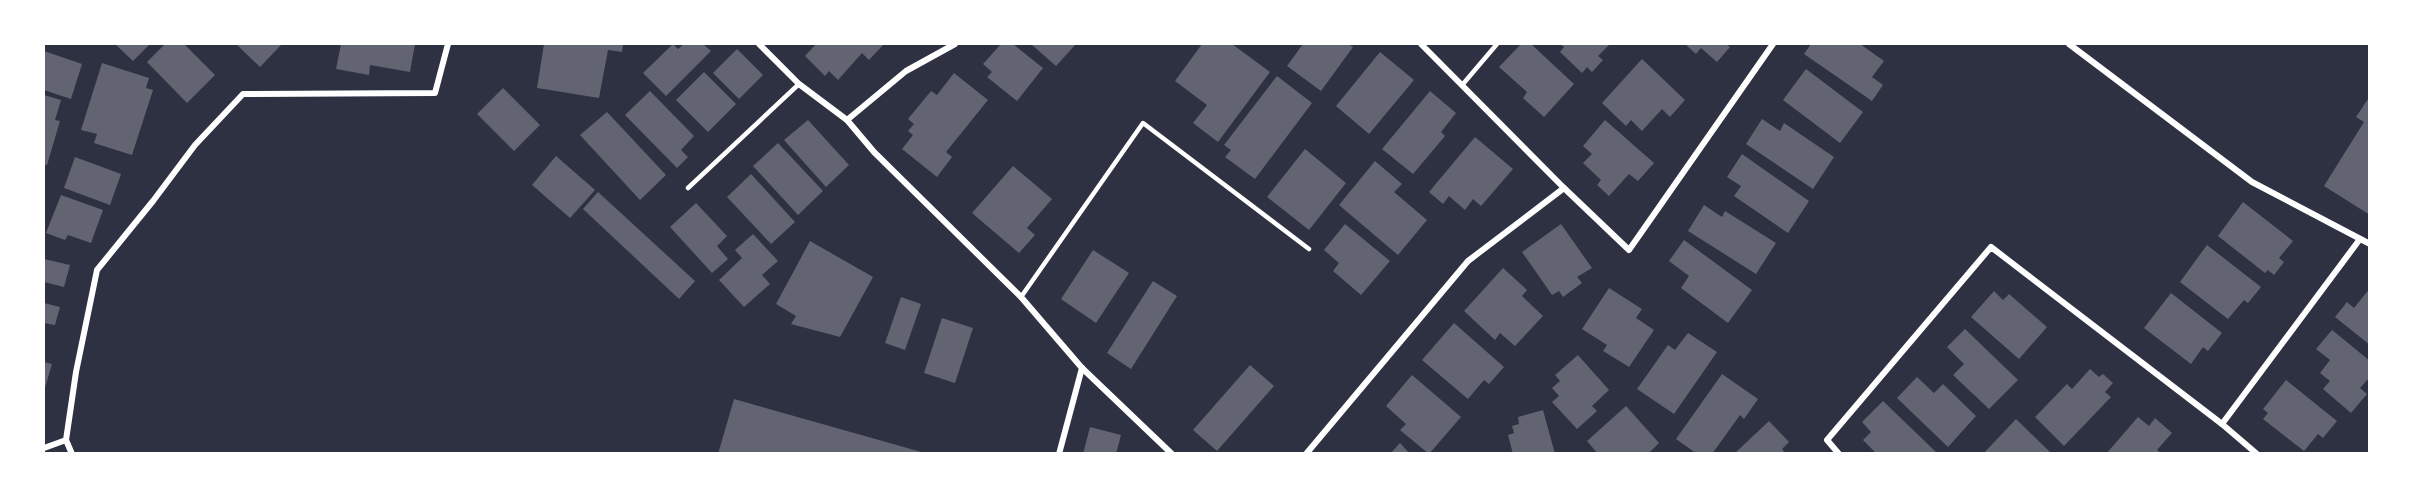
<svg xmlns="http://www.w3.org/2000/svg" width="2413" height="497" font-family="Helvetica,sans-serif">
<style>
.building{fill:#626471}
.lines{fill:none;stroke-linecap:round;stroke-linejoin:round}
.service{stroke:#fff;stroke-width:4.5}
.minor{stroke:#fff;stroke-width:6}
</style>
<rect width="100%" height="100%" fill="#2d3142"/>
<!-- building -->
<g class="building">
<polygon points="115,44 150,44 133,61"/>
<polygon points="165,44 184,44 215,75 187,103 147,62"/>
<polygon points="236,44 282,44 260,67"/>
<polygon points="341,44 415,44 410,72 370,65 369,75 336,69"/>
<polygon points="544,44 623,44 622,52 608,50 599,98 537,88"/>
<polygon points="673,44 678,49 684,44 703,44 711,51 666,96 643,73"/>
<polygon points="816,44 884,44 869,60 862,53 838,80 829,71 825,76 805,56"/>
<polygon points="1001,44 1013,44 1043,68 1017,101 987,77 992,72 983,64"/>
<polygon points="1031,44 1076,44 1056,66"/>
<polygon points="1202,44 1232,44 1270,72 1218,142 1193,123 1207,105 1175,81"/>
<polygon points="1303,44 1348,44 1353,47 1321,91 1287,66"/>
<polygon points="1521,44 1531,44 1574,84 1544,117 1523,98 1527,92 1499,67"/>
<polygon points="1560,44 1610,44 1598,56 1603,60 1592,72 1587,67 1582,73 1560,52 1564,47"/>
<polygon points="1685,44 1726,44 1730,47 1717,62 1701,48 1696,54"/>
<polygon points="1811,44 1860,44 1884,61 1872,77 1883,85 1872,101 1804,54"/>
<polygon points="737,49 763,75 739,99 713,73"/>
<polygon points="44,51 82,64 71,99 44,90"/>
<polygon points="1380,52 1414,80 1369,134 1336,106"/>
<polygon points="1642,59 1685,100 1670,117 1662,109 1642,131 1631,120 1626,126 1602,103"/>
<polygon points="102,63 149,78 146,88 153,90 132,155 94,143 97,134 81,130"/>
<polygon points="1806,69 1863,112 1840,143 1783,100"/>
<polygon points="704,72 736,104 708,132 676,100"/>
<polygon points="954,73 988,100 946,152 952,157 937,177 902,149 913,135 908,131 914,124 908,119 931,91 937,95"/>
<polygon points="1277,76 1312,103 1255,179 1225,157 1231,150 1224,145"/>
<polygon points="503,88 540,125 514,151 477,114"/>
<polygon points="650,91 694,136 681,150 688,157 677,168 625,115"/>
<polygon points="1430,91 1456,113 1441,132 1445,136 1413,174 1382,149"/>
<polygon points="44,95 61,100 55,120 60,121 47,165 44,164"/>
<polygon points="2370,96 2370,215 2324,186 2364,122 2356,117"/>
<polygon points="607,112 666,175 640,200 580,135"/>
<polygon points="1762,119 1780,131 1784,123 1834,157 1813,189 1746,144"/>
<polygon points="808,120 849,165 826,187 784,140"/>
<polygon points="1605,120 1654,163 1638,181 1629,174 1609,196 1597,185 1601,180 1583,163 1592,154 1583,146"/>
<polygon points="1475,137 1513,169 1481,206 1473,199 1465,210 1449,196 1443,204 1429,192"/>
<polygon points="778,143 823,191 798,215 753,166"/>
<polygon points="1305,149 1346,183 1309,230 1267,197"/>
<polygon points="1742,154 1809,201 1788,233 1734,196 1741,186 1727,177"/>
<polygon points="556,156 595,190 570,218 532,185"/>
<polygon points="75,157 121,174 110,205 64,188"/>
<polygon points="1375,161 1402,184 1394,192 1427,220 1398,255 1339,205"/>
<polygon points="1013,166 1052,199 1027,228 1035,235 1019,253 972,213"/>
<polygon points="751,174 795,222 771,244 727,197"/>
<polygon points="598,192 695,281 679,299 583,209"/>
<polygon points="61,195 103,210 91,243 68,235 65,240 46,233"/>
<polygon points="2243,202 2293,241 2279,258 2284,262 2274,275 2268,270 2265,273 2218,236"/>
<polygon points="696,203 727,236 717,246 728,259 712,273 670,227"/>
<polygon points="1704,205 1722,217 1725,211 1776,243 1756,274 1688,231"/>
<polygon points="1345,224 1390,261 1361,295 1333,271 1339,263 1324,250"/>
<polygon points="1561,224 1592,268 1577,277 1582,283 1563,297 1559,291 1552,295 1522,252"/>
<polygon points="753,234 778,261 762,275 770,284 744,307 719,280 742,258 735,250"/>
<polygon points="1684,240 1752,290 1728,323 1681,288 1689,276 1669,261"/>
<polygon points="810,241 873,277 840,337 791,324 796,316 776,304"/>
<polygon points="2207,245 2261,287 2248,303 2244,300 2228,319 2180,282"/>
<polygon points="1093,250 1129,273 1096,323 1061,299"/>
<polygon points="44,259 70,265 64,287 44,282"/>
<polygon points="1503,268 1527,290 1522,296 1543,316 1515,346 1500,333 1495,340 1464,311"/>
<polygon points="1153,281 1177,296 1131,369 1107,353"/>
<polygon points="1609,288 1642,309 1636,318 1654,330 1629,367 1603,351 1607,345 1582,329"/>
<polygon points="2370,288 2370,345 2335,317 2347,302 2354,308"/>
<polygon points="1994,291 2003,300 2009,294 2047,327 2019,359 1971,317"/>
<polygon points="2171,293 2222,333 2208,351 2203,347 2191,364 2144,328"/>
<polygon points="901,297 921,304 905,350 885,343"/>
<polygon points="44,303 60,307 55,325 44,323"/>
<polygon points="942,318 973,328 955,383 924,373"/>
<polygon points="1454,323 1504,367 1489,384 1484,380 1468,399 1422,360"/>
<polygon points="1965,329 2018,380 1989,409 1953,375 1964,364 1947,347"/>
<polygon points="2332,330 2370,361 2370,377 2360,388 2367,394 2351,413 2323,389 2330,381 2320,373 2330,360 2316,349"/>
<polygon points="1688,333 1717,352 1674,414 1637,389 1668,345 1675,350"/>
<polygon points="1578,355 1609,390 1592,406 1597,411 1577,429 1552,402 1559,396 1552,388 1560,381 1555,375"/>
<polygon points="44,362 52,364 44,391"/>
<polygon points="1250,365 1274,386 1217,451 1193,430"/>
<polygon points="2090,369 2099,377 2103,374 2113,383 2105,392 2111,397 2064,446 2035,417 2067,384 2072,389"/>
<polygon points="1722,374 1758,399 1744,419 1740,415 1712,454 1697,454 1676,439"/>
<polygon points="1412,375 1461,417 1429,454 1400,430 1406,424 1386,406"/>
<polygon points="1917,377 1934,393 1943,384 1976,416 1948,447 1897,398"/>
<polygon points="2286,380 2337,421 2323,438 2318,434 2304,451 2263,419 2268,413 2263,409"/>
<polygon points="734,399 925,453 925,454 718,454"/>
<polygon points="1883,401 1936,452 1934,454 1877,454 1863,440 1871,432 1862,422"/>
<polygon points="1626,406 1659,443 1648,454 1598,454 1587,441"/>
<polygon points="1543,410 1555,454 1513,454 1508,435 1514,433 1512,426 1519,424 1518,417"/>
<polygon points="2138,417 2149,426 2155,418 2172,433 2157,450 2162,454 2106,454"/>
<polygon points="2016,419 2052,454 1983,454"/>
<polygon points="1769,421 1789,442 1782,449 1786,454 1734,454"/>
<polygon points="1090,427 1121,435 1116,454 1083,454"/>
<polygon points="1400,443 1410,454 1390,454"/>
</g>
<g class="lines">
<!-- service -->
<g class="service">
<polyline points="1463,84 1497,44"/>
<polyline points="688,188 799,84"/>
<polyline points="1021,297 1143,123 1309,249"/>
</g>
<!-- minor -->
<g class="minor">
<polyline points="759,44 799,84 847,120 874,152 1021,297 1082,368 1172,454"/>
<polyline points="1421,44 1564,188 1629,250 1773,44"/>
<polyline points="2069,44 2252,182 2370,244"/>
<polyline points="847,120 906,71 955,44"/>
<polyline points="2222,424 2360,239"/>
<polyline points="44,448 66,440"/>
<polyline points="72,454 66,440 76,372 97,270 153,201 195,145 243,94 435,93 448,44"/>
<polyline points="1059,454 1082,368"/>
<polyline points="1306,454 1468,261 1564,188"/>
<polyline points="1839,454 1827,440 1991,247 2222,424 2257,454"/>
</g>
</g>
<!-- border -->
<rect width="2413" height="497" fill="none" stroke="#ffffff" stroke-width="90"/>
</svg>
